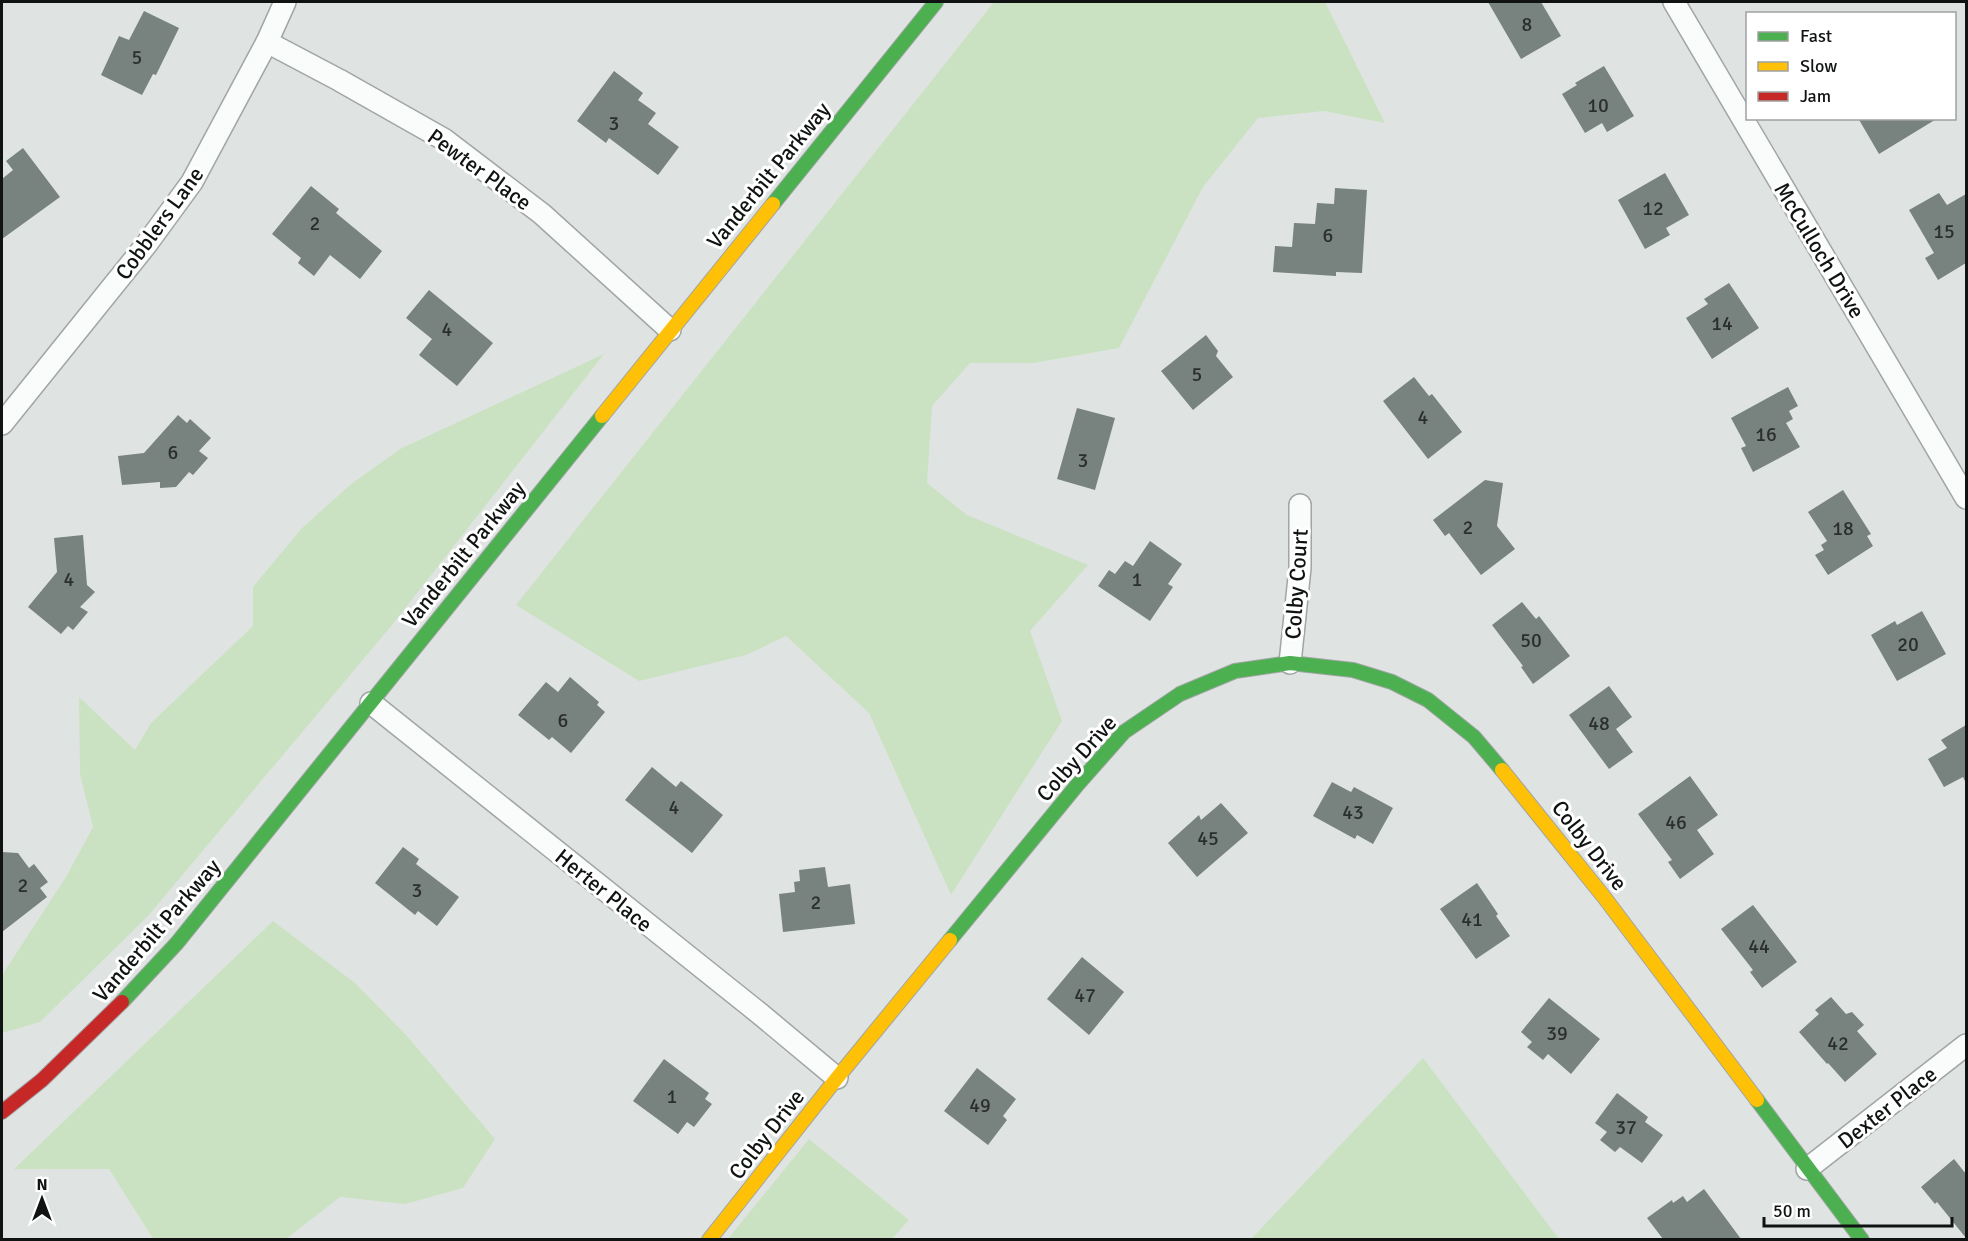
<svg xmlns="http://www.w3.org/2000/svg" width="1968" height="1241" font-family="Signika,sans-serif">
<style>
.green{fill:#cae2c1}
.building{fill:#78827e}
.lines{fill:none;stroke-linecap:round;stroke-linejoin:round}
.street-casing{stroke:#a1a5a4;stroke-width:24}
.fast-casing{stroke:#a1a5a4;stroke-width:16}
.slow-casing{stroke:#a1a5a4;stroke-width:16}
.jam-casing{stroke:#a1a5a4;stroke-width:16}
.street{stroke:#fafbfb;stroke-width:21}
.fast{stroke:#4caf50;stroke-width:14}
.slow{stroke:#ffc107;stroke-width:14}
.jam{stroke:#c62828;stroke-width:14}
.labels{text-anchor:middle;stroke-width:6;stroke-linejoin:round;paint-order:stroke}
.number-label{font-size:20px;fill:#2a2f2d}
.street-label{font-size:22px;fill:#101312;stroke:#fff}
</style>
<rect width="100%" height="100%" fill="#dfe4e3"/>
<!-- green -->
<g class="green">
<polygon points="994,2 1325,2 1385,123 1324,111 1258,118 1203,187 1119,348 1033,363 970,363 932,406 927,483 967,515 1088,565 1030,631 1062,721 951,895 869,713 786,636 746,655 639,681 516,605"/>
<polygon points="604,354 392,625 148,916 40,1022 2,1033 2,980 4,972 66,877 93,827 80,774 79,697 135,750 151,723 253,626 253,587 302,528 350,485 400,449"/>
<polygon points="273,921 355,983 406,1035 495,1139 463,1188 405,1204 340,1197 286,1239 154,1240 109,1169 14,1169"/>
<polygon points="1423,1058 1559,1239 1251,1239"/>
<polygon points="809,1139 909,1220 892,1239 727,1240"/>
</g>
<!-- building -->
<g class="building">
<polygon points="1488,2 1541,2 1561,36 1521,59"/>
<polygon points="144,11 179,28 156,75 153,74 142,95 101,75 119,36 129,40"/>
<polygon points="1604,66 1634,116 1607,132 1602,123 1585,133 1562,94 1577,85 1575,83"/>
<polygon points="614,71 643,93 638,100 656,113 648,124 679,147 658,175 609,138 606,143 577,121"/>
<polygon points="1858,118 1938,118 1879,154"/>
<polygon points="23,148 60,197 2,239 2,179 13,170 6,161"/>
<polygon points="1665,173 1689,215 1666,228 1670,235 1645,249 1618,200"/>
<polygon points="311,186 339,209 336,213 382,251 360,279 330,255 314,276 298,263 301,258 272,234"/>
<polygon points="1335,188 1367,190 1362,273 1336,272 1336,276 1273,272 1275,246 1292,247 1294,223 1315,224 1317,203 1334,204"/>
<polygon points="1939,193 1947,205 1966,194 1966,263 1938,280 1925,258 1934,253 1909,210"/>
<polygon points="1729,283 1759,328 1712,359 1686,318 1708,304 1704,299"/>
<polygon points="429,290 493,343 457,386 419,355 432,339 406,318"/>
<polygon points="1206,335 1218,351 1216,356 1233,377 1193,410 1161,371"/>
<polygon points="1414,377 1429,396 1432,394 1462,432 1428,459 1383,401"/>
<polygon points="1788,387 1798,406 1789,411 1793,419 1786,423 1800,447 1753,472 1741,448 1746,446 1731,418"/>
<polygon points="1077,408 1115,418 1095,490 1057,479"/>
<polygon points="178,415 187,423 190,419 211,438 199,451 208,458 193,475 189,472 176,487 160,488 160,482 122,485 118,456 144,453"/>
<polygon points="1485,480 1503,483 1497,526 1515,549 1481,575 1449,533 1445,536 1433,520"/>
<polygon points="1843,490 1871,534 1867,536 1873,546 1828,575 1815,555 1824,550 1821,545 1827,541 1808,512"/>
<polygon points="83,535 87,585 95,592 80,607 88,612 73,630 68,626 61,634 28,607 57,572 54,538"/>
<polygon points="1150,541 1182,564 1168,584 1173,587 1150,621 1098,586 1109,570 1115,574 1125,561 1133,566"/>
<polygon points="1522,602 1536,619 1539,616 1570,656 1533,684 1521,667 1523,666 1492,625"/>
<polygon points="1922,611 1946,654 1897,681 1871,635 1895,621 1897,625"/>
<polygon points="570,677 599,702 597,705 605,712 571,753 552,737 549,740 518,715 546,682 558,692"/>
<polygon points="1609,686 1632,717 1616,729 1633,752 1609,769 1569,715"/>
<polygon points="1966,725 1966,783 1963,777 1944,787 1928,759 1947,748 1941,740"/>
<polygon points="652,767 676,787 681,781 723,815 692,853 625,800"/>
<polygon points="1690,776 1718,815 1697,830 1714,854 1680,879 1668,862 1672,860 1638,814"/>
<polygon points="1332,782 1351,792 1354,787 1393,808 1373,844 1357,835 1355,839 1313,816"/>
<polygon points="1221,803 1248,833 1197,877 1168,843 1199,815 1201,820"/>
<polygon points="403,847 419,859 416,864 459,897 437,926 418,911 415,915 375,883"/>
<polygon points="2,852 18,853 29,868 34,864 48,882 40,888 47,897 2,932"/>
<polygon points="825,867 828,887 850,884 855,924 783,932 779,894 795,892 794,882 800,881 799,870"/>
<polygon points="1477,883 1498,914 1496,916 1510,936 1476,959 1440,909"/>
<polygon points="1753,905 1797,962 1762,988 1750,972 1753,970 1721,929"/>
<polygon points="1082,957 1124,992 1089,1035 1047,999"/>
<polygon points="1831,997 1846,1014 1852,1012 1864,1025 1857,1031 1877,1054 1845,1082 1828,1063 1827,1064 1799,1032 1819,1014 1815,1010"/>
<polygon points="1549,998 1600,1039 1571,1074 1548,1054 1543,1060 1527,1047 1532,1042 1521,1032"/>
<polygon points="664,1059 709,1093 705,1099 712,1104 694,1127 687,1122 678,1134 633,1101"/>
<polygon points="977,1068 1016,1099 1003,1116 1007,1120 988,1145 944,1111"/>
<polygon points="1617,1093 1648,1117 1645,1122 1663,1135 1642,1163 1620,1147 1615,1152 1600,1140 1607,1132 1595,1123"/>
<polygon points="1954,1159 1966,1174 1966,1238 1937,1202 1935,1204 1921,1187"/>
<polygon points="1704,1189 1741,1239 1663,1239 1647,1218 1672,1200 1673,1203 1683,1196 1687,1202"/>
</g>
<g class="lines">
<!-- street casing -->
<g class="street-casing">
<g id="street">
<polyline points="1674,2 1966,498"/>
<polyline points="267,42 339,80 445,140 542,214 670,330"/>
<polyline points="2,424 146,245 192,182 267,42 285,2"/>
<polyline points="1290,663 1300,568 1300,505"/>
<polyline points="371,703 759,1013 837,1078"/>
<polyline points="1807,1169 1966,1045"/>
</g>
</g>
<!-- fast casing -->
<g class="fast-casing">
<g id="fast">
<polyline points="773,204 936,2"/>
<polyline points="950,940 1078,784 1124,732 1180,694 1235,671 1290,663 1353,670 1392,682 1428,700 1474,737 1502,770"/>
<polyline points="122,1002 177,943 602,416"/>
<polyline points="1757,1100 1862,1240"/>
</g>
</g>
<!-- slow casing -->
<g class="slow-casing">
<g id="slow">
<polyline points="602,416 773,204"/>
<polyline points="1502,770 1604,897 1757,1100"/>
<polyline points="709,1240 837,1078 950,940"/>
</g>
</g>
<!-- jam casing -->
<g class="jam-casing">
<polyline id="jam" points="2,1112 42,1080 122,1002"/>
</g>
<!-- street -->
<use href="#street" class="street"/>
<!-- fast -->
<use href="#fast" class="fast"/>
<!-- slow -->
<use href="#slow" class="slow"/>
<!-- jam -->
<use href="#jam" class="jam"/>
</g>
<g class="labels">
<!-- number labels -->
<g class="number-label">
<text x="1527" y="31">8</text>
<text x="137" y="64">5</text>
<text x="1598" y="112">10</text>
<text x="614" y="130">3</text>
<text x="1653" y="215">12</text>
<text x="315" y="230">2</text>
<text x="1944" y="238">15</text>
<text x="1328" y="242">6</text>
<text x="1722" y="330">14</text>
<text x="447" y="336">4</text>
<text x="1197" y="381">5</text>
<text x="1423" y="424">4</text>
<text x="1766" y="441">16</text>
<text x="173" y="459">6</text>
<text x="1083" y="467">3</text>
<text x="1468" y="534">2</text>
<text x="1843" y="535">18</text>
<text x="69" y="586">4</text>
<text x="1137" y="586">1</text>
<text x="1531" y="647">50</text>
<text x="1908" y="651">20</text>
<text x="563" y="727">6</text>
<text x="1599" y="730">48</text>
<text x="674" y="814">4</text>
<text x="1353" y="819">43</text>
<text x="1676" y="829">46</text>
<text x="1208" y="845">45</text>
<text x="23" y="892">2</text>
<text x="417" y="897">3</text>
<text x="816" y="909">2</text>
<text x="1472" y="926">41</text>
<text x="1759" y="953">44</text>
<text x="1085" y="1002">47</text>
<text x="1557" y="1040">39</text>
<text x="1838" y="1050">42</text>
<text x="672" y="1103">1</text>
<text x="980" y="1112">49</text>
<text x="1626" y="1134">37</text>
</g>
<!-- street labels -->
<g class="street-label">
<text transform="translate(480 169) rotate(36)" y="8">Pewter Place</text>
<text transform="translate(768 175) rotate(-51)" y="8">Vanderbilt Parkway</text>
<text transform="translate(159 223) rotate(-54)" y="8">Cobblers Lane</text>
<text transform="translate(1820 250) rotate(59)" y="8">McCulloch Drive</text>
<text transform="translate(463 554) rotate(-51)" y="8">Vanderbilt Parkway</text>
<text transform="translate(1296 584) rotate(-86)" y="8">Colby Court</text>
<text transform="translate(1076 758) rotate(-48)" y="8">Colby Drive</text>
<text transform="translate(1590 845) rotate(52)" y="8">Colby Drive</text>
<text transform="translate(604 890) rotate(39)" y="8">Herter Place</text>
<text transform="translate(156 930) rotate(-49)" y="8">Vanderbilt Parkway</text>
<text transform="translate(1887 1107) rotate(-38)" y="8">Dexter Place</text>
<text transform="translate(766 1134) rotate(-52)" y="8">Colby Drive</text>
</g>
</g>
<!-- border -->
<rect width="1968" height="1241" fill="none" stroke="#101312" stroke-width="6"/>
<!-- legend -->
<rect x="1746" y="12" width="210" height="108" fill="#ffffff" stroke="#9fa1a0" stroke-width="1.5"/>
<rect x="1758" y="32" width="30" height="9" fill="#4caf50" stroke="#9fa1a0" stroke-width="1.5"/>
<text x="1800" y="42" font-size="18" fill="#101312">Fast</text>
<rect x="1758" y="62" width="30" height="9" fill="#ffc107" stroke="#9fa1a0" stroke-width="1.5"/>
<text x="1800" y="72" font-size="18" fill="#101312">Slow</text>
<rect x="1758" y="92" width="30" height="9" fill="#c62828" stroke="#9fa1a0" stroke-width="1.5"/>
<text x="1800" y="102" font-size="18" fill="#101312">Jam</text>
<!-- north arrow -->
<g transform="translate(42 1199)" stroke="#ffffff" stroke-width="4.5" paint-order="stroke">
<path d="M0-4.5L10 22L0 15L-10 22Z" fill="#101312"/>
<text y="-9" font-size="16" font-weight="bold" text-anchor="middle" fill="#101312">N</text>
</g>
<!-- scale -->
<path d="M1764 1217v9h188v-9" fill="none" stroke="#101312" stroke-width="3"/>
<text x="1773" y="1217" font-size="18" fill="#101312" stroke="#ffffff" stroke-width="4.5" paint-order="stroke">50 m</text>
</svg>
